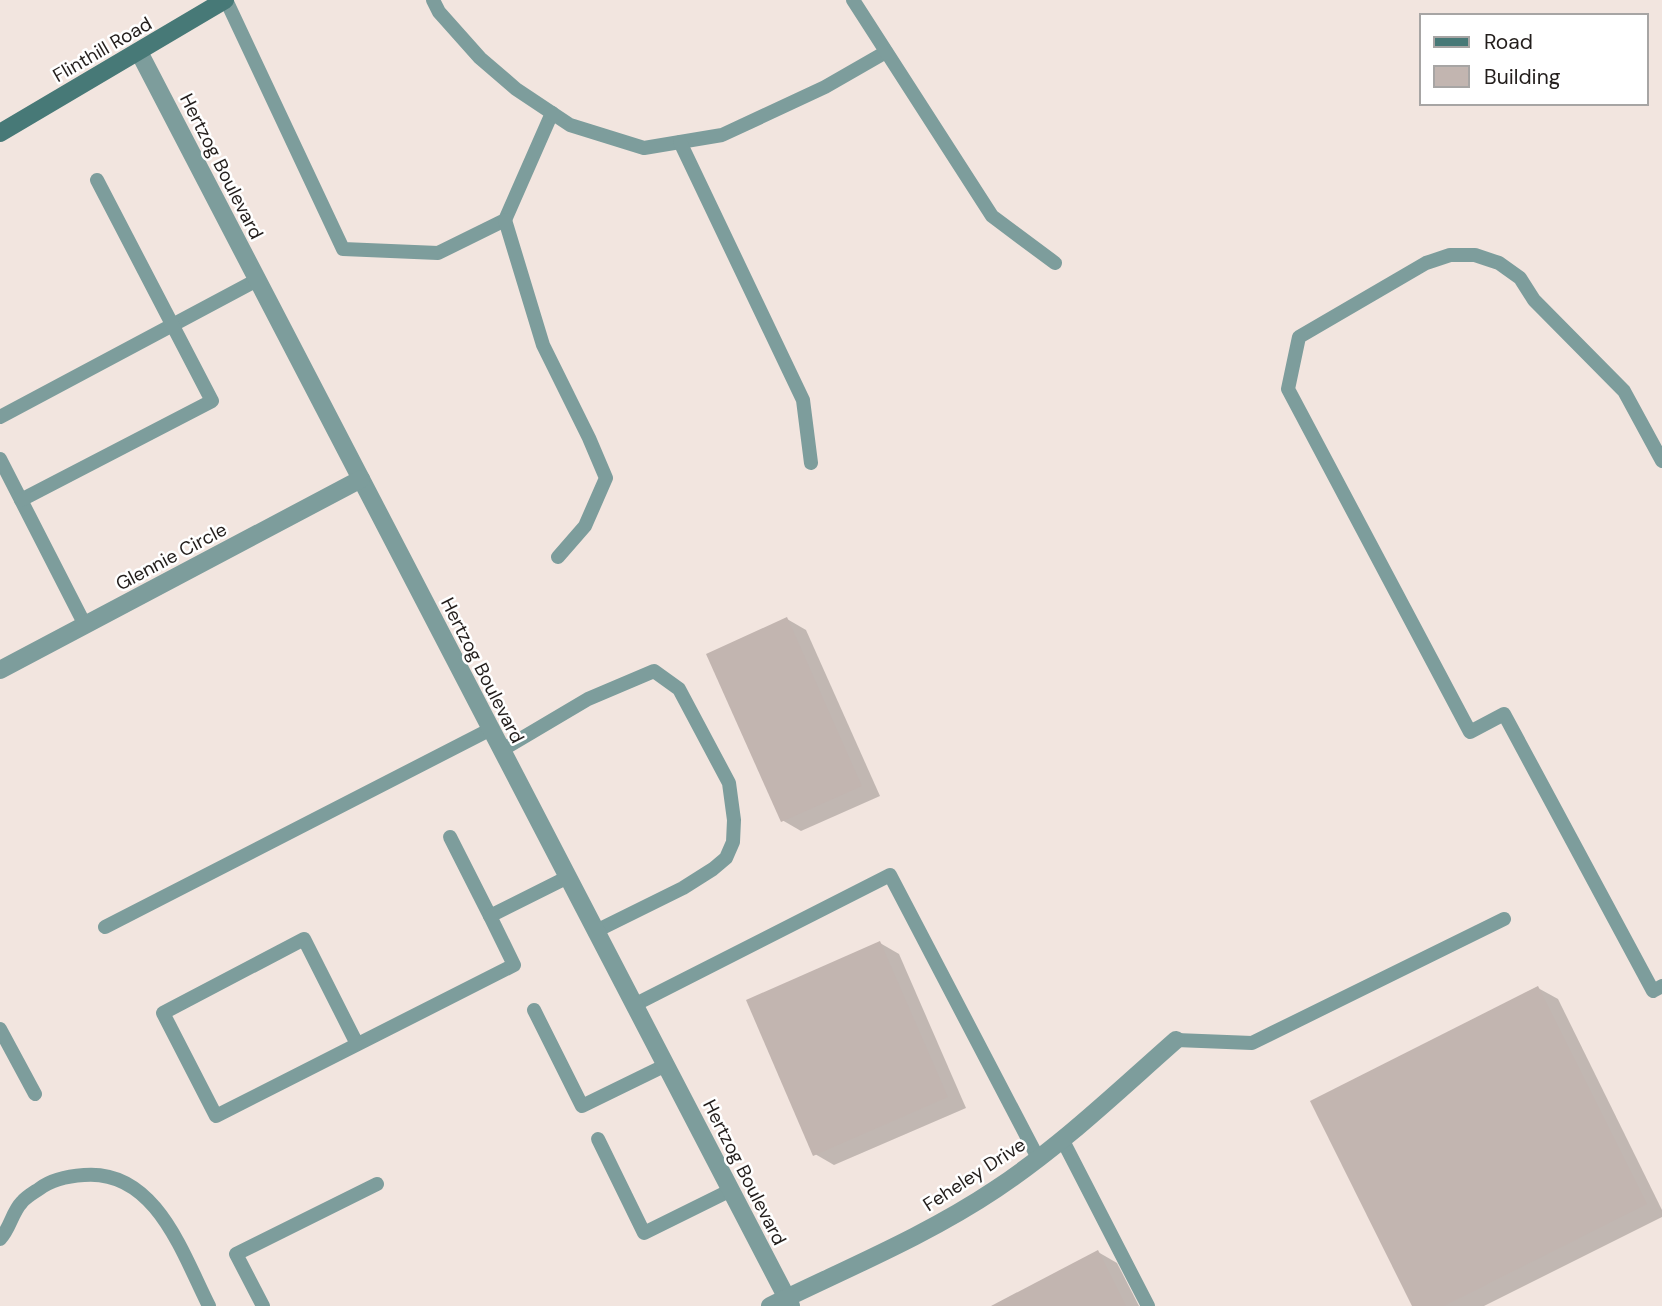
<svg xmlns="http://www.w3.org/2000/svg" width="1662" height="1306" font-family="'DM Sans',sans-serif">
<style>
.shadow{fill:#0003}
.building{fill:#c2b5b0}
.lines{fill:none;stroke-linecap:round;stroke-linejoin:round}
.lane{stroke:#7d9d9c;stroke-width:14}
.street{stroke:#7d9d9c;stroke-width:18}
.secondary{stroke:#477977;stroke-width:18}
.labels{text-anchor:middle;stroke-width:5;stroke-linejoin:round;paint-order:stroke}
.street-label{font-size:19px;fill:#231e1c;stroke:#fff}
</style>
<rect width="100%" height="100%" fill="#f2e5df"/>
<!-- shadow -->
<g class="shadow">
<polygon points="787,619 806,630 880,796 801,831 782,820"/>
<polygon points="880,943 899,954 966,1108 834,1165 815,1154"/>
<polygon points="1538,988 1558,999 1662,1210 1662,1217 1484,1306 1414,1306"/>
<polygon points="1098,1252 1117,1263 1139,1306 994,1306"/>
</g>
<!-- building -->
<g class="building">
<polygon points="787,617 862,786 781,822 706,654"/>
<polygon points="880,941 948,1097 813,1156 746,1000"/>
<polygon points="1538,986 1647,1204 1444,1306 1412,1306 1310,1101"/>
<polygon points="1098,1250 1126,1306 991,1306"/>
</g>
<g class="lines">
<!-- lane -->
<g class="lane">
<polyline points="226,0 343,249 438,253 505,220 552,113"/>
<polyline points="433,0 439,12 480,58 516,89 570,125 644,148 722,135 825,87 886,52"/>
<polyline points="853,0 992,216 1055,263"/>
<polyline points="680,142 803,400 811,463"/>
<polyline points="505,220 543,345 589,438 606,478 585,526 558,557"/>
<polyline points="0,417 257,280"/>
<polyline points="0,459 85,625"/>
<polyline points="1662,461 1624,391 1534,300 1520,278 1499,263 1475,255 1450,255 1426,263 1299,337 1288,389 1470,732 1504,714 1653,991 1662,986"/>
<polyline points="21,500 212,401 97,180"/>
<polyline points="502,750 588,699 654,671 679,689 729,783 734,820 733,842 726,858 713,869 683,888 596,931"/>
<polyline points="450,837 490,916"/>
<polyline points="105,927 491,729"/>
<polyline points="634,1005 890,875 1038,1158"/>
<polyline points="534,1010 582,1106 666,1065"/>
<polyline points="0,1029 35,1094"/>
<polyline points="1176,1040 1252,1043 1504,919"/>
<polyline points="357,1044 304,939 163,1013 216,1116 514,965 490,916 568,877"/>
<polyline points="598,1139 644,1233 731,1190"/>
<polyline points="1062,1139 1148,1306"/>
<path d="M0 1239C10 1229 12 1212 22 1202 26 1197 33 1193 39 1189 52 1179 69 1176 84 1175 156 1169 183 1255 209 1306"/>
<polyline points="263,1306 236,1254 377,1184"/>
</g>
<!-- street -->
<g class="street">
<polyline points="139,52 791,1306"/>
<polyline points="0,670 361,479"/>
<path d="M770 1306C845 1269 926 1236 996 1189 1061 1146 1118 1091 1176 1040"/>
</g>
<!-- secondary -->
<polyline class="secondary" points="0,133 225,0"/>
</g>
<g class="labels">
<!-- street labels -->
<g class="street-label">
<text transform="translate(102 49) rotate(-30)" y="7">Flinthill Road</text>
<text transform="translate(222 166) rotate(63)" y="7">Hertzog Boulevard</text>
<text transform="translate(171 556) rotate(-28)" y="7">Glennie Circle</text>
<text transform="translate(483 670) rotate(63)" y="7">Hertzog Boulevard</text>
<text transform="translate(745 1172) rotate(63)" y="7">Hertzog Boulevard</text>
<text transform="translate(974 1174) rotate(-33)" y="7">Feheley Drive</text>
</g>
</g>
<!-- legend -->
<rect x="1420" y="14" width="228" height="91" fill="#ffffff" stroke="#a7a5a4" stroke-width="2"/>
<rect x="1434" y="37" width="35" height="10" fill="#477977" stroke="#a7a5a4" stroke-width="2"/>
<text x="1484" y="49" font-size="21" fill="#231e1c">Road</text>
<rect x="1434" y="66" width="35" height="21" fill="#c2b5b0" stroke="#a7a5a4" stroke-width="2"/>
<text x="1484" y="84" font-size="21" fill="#231e1c">Building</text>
</svg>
